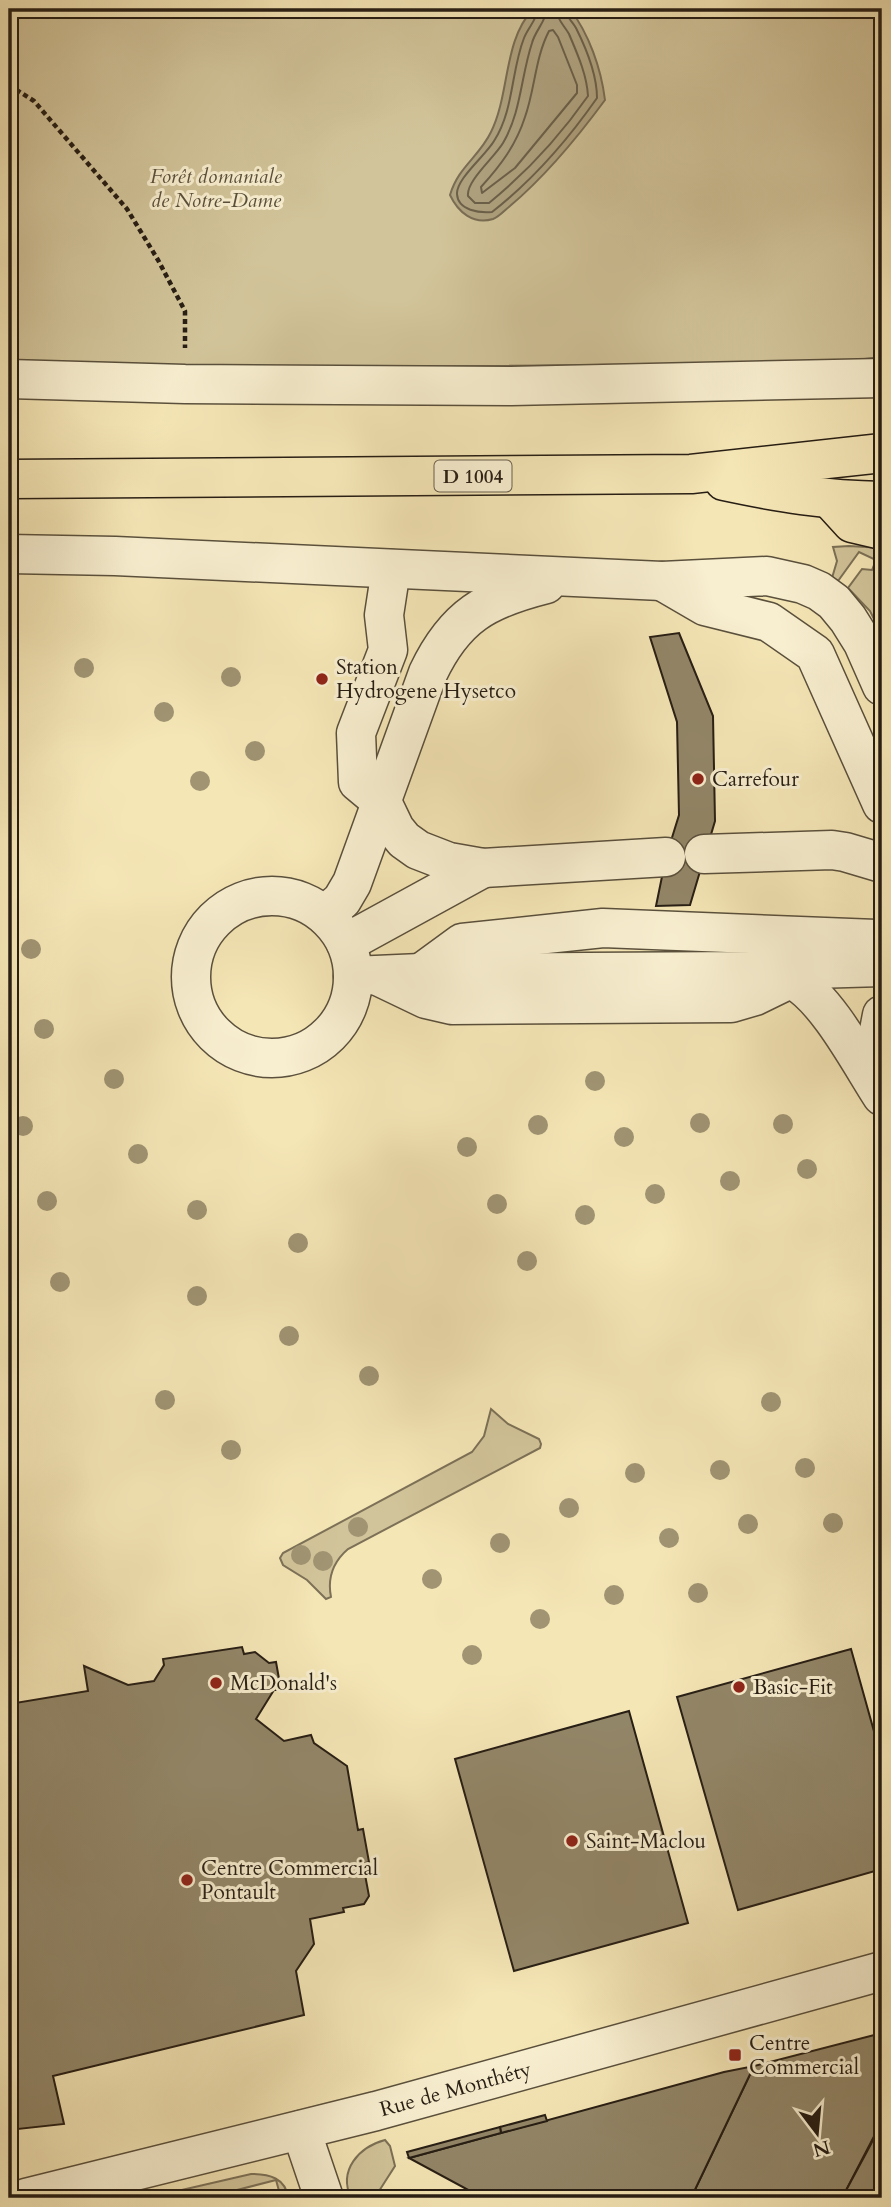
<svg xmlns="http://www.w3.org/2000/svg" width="891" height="2207" font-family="Cardo,serif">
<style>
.green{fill:#d2c49a;stroke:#7c7157;stroke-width:2}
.water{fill:#afa27f;stroke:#796d54;stroke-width:2}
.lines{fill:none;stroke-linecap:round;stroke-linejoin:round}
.shore{stroke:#6b604a;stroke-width:2}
.building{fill:#928668;stroke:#271e14;stroke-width:2}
.minor-casing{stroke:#5a503c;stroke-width:41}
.major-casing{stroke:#271e14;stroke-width:41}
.path{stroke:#271e14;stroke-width:4.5;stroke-dasharray:5 3.5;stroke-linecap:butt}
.minor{stroke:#f8efd0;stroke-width:38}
.major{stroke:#f5e6b6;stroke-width:38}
.tree{fill:#a09473}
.poi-dot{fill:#8f2418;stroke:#f8efd0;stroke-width:2.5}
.labels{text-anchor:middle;stroke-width:6;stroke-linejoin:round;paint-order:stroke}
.shield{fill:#f8efd0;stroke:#665d4c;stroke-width:2}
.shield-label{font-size:19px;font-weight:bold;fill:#271e14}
.park-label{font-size:21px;font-style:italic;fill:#5a503c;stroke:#f8efd0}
.poi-label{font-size:21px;fill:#271e14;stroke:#f8efd0;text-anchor:start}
.street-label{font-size:21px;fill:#271e14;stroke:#f8efd0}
</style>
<rect width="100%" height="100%" fill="#f5e6b6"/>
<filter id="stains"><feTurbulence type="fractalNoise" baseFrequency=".00286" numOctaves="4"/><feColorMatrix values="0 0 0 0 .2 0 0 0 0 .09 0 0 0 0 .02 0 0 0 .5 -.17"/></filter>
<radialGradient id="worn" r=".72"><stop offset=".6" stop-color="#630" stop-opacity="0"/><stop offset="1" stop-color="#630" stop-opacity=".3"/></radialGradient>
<!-- green -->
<g class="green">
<polygon points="9,9 882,9 882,357 829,363 9,370"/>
<polygon points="849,546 882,548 882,635 870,611 848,588 862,569 872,570 876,560 859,552 838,581 832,578 837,561 833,547"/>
<path d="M491 1409 508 1424 539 1439 541 1444 540 1448 348 1549C333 1562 327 1577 331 1597L326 1599 307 1580 283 1565 280 1558 283 1553 472 1452 484 1436Z"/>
<path d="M385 2140 390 2146 395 2166 379 2191 394 2198H351C338 2170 359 2147 385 2140Z"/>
<path d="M251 2174C269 2174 286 2178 288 2198H281L276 2180 206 2198H147Z"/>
</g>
<!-- water -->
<path class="water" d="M533 9H570C589 34 601 68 605 100 577 138 547 175 510 206 505 210 499 217 493 219 473 225 458 212 450 195 458 167 479 157 491 132 510 94 503 41 533 9Z"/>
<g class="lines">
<!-- shore -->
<g class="shore">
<path d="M538 9C537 19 528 28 524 38 511 71 514 110 494 141 486 155 456 179 457 194 458 211 480 213 492 212 533 180 567 141 597 98 597 76 586 48 576 28 572 21 566 17 565 9"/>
<path d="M547 9C546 21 535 31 532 43 521 76 521 113 503 143 494 158 466 181 468 196L475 203H489C527 172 560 136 588 96 587 75 577 53 569 34 564 25 557 20 556 9"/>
<path d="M553 30 558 37 577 85V93L515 168 482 193 481 187C501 165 516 145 525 117 535 89 535 58 549 31Z"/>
</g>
</g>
<!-- building -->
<g class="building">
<polygon points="679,633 713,716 715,821 690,905 656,906 666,857 679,815 677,722 650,637"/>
<polygon points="242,1647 244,1654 255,1652 269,1663 276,1662 281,1690 274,1690 256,1719 284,1741 311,1735 314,1743 347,1766 358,1830 363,1829 369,1862 363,1864 369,1896 364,1904 343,1908 344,1912 310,1919 314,1944 296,1971 304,2015 53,2076 64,2124 9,2130 9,1704 88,1691 84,1666 128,1685 154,1681 164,1665 163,1659"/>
<polygon points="851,1649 882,1760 882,1869 738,1910 677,1697"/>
<polygon points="629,1711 688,1923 514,1971 455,1759"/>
<polygon points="882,2033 882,2121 842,2198 691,2198 754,2066"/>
<polygon points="754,2066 691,2198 483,2198 409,2158 724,2072"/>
<polygon points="545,2115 547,2121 501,2133 500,2127"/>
<polygon points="882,2121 882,2198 842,2198 871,2144"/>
<polygon points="500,2127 501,2133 409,2158 407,2152"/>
</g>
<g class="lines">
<!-- minor casing -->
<g class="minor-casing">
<g id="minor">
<polyline points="9,379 185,384 511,386 882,378"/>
<polyline points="9,554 115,556 662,581 767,576 803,584 819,591 834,602 848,619 863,643 882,686"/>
<polyline points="391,569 384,615 388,650 356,733 358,782 382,802 395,829 404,840 418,850 449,862 483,868 666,857"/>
<polyline points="662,581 705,606 769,622 815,654 882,804"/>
<polyline points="704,854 832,850 845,852 882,863"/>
<circle cx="272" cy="977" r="81"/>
<path d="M325 915 342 900 352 883 428 673C455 616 486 599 546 584"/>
<polyline points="346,943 483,868"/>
<polyline points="421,973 462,943 603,928 876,939 882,942"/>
<path d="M769 973C778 974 787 976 795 981 828 1000 861 1064 882 1096"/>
<polyline points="353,976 421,973 749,971 882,967"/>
<polyline points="378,976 426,999 452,1005 731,1003 755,996 796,976"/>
<polyline points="882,1015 878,1036 882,1069"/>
<polyline points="301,2130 324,2198"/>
<path id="s1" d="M26 2198 376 2111 882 1971"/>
</g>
</g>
<!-- major casing -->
<g class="major-casing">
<g id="major">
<polyline points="9,479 691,474 882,453"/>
<path d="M724 481C780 493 824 500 882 501"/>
<polyline points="831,500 852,523 882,530"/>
</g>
</g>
<!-- path -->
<polyline class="path" points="9,85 34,101 127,209 158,260 185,311 185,348"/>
<!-- minor -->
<use href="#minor" class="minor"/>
<!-- major -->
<use href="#major" class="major"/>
</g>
<!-- trees -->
<g class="tree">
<circle cx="84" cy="668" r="10"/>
<circle cx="231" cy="677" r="10"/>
<circle cx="164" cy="712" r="10"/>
<circle cx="255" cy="751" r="10"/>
<circle cx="200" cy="781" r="10"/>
<circle cx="31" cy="949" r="10"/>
<circle cx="44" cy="1029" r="10"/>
<circle cx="114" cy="1079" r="10"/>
<circle cx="595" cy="1081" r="10"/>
<circle cx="700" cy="1123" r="10"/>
<circle cx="783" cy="1124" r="10"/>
<circle cx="538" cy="1125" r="10"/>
<circle cx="23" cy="1126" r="10"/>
<circle cx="624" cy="1137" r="10"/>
<circle cx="467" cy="1147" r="10"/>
<circle cx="138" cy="1154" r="10"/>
<circle cx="807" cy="1169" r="10"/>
<circle cx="730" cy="1181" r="10"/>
<circle cx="655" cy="1194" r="10"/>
<circle cx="47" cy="1201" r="10"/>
<circle cx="497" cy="1204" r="10"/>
<circle cx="197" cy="1210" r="10"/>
<circle cx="585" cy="1215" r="10"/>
<circle cx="298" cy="1243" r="10"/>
<circle cx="527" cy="1261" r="10"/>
<circle cx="60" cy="1282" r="10"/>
<circle cx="197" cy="1296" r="10"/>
<circle cx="289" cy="1336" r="10"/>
<circle cx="369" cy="1376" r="10"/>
<circle cx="165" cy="1400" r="10"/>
<circle cx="771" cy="1402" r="10"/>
<circle cx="231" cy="1450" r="10"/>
<circle cx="805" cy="1468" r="10"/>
<circle cx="720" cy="1470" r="10"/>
<circle cx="635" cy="1473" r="10"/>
<circle cx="569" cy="1508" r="10"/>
<circle cx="833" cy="1523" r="10"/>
<circle cx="748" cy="1524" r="10"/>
<circle cx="358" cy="1527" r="10"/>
<circle cx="669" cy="1538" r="10"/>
<circle cx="500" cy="1543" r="10"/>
<circle cx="301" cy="1555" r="10"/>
<circle cx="323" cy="1561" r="10"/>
<circle cx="432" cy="1579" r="10"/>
<circle cx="698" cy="1593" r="10"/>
<circle cx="614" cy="1595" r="10"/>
<circle cx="540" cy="1619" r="10"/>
<circle cx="472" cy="1655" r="10"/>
</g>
<!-- markers -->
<g class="poi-dot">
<circle cx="322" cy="679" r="7"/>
<circle cx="698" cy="779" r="7"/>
<circle cx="216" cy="1683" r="7"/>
<circle cx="739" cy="1687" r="7"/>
<circle cx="572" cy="1841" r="7"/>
<circle cx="187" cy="1880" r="7"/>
<rect x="728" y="2048" width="14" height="14" rx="3.5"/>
</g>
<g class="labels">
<!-- shield labels -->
<rect class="shield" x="434.5" y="460.5" width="77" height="31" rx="5"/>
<g class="shield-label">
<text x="473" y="483">D 1004</text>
</g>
<!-- park labels -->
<g class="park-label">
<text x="216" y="183">Forêt domaniale<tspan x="216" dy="24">de Notre-Dame</tspan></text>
</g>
<!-- poi labels -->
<g class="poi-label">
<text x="336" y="674">Station<tspan x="336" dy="24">Hydrogene Hysetco</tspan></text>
<text x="712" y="786">Carrefour</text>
<text x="230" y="1690">McDonald's</text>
<text x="753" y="1694">Basic-Fit</text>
<text x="586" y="1848">Saint-Maclou</text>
<text x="201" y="1875">Centre Commercial<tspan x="201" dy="24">Pontault</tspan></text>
<text x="749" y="2050">Centre<tspan x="749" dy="24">Commercial</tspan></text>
</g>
<!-- street labels -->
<g class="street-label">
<text dy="7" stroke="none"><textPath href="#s1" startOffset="443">Rue de Monthéty</textPath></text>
</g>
</g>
<!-- margin -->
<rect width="891" height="2207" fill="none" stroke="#f5e6b6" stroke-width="35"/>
<rect x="10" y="10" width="870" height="2186" fill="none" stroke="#271e14" stroke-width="3.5"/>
<rect x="18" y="18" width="856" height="2172" fill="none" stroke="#271e14" stroke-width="2"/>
<!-- north arrow -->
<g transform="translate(817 2133) rotate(164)" stroke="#f8efd0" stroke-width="5" paint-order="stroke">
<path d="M0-5L12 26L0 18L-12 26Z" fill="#271e14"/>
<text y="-10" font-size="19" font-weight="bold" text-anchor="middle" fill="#271e14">N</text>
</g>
<rect width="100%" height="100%" filter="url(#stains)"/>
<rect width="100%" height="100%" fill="url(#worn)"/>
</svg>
